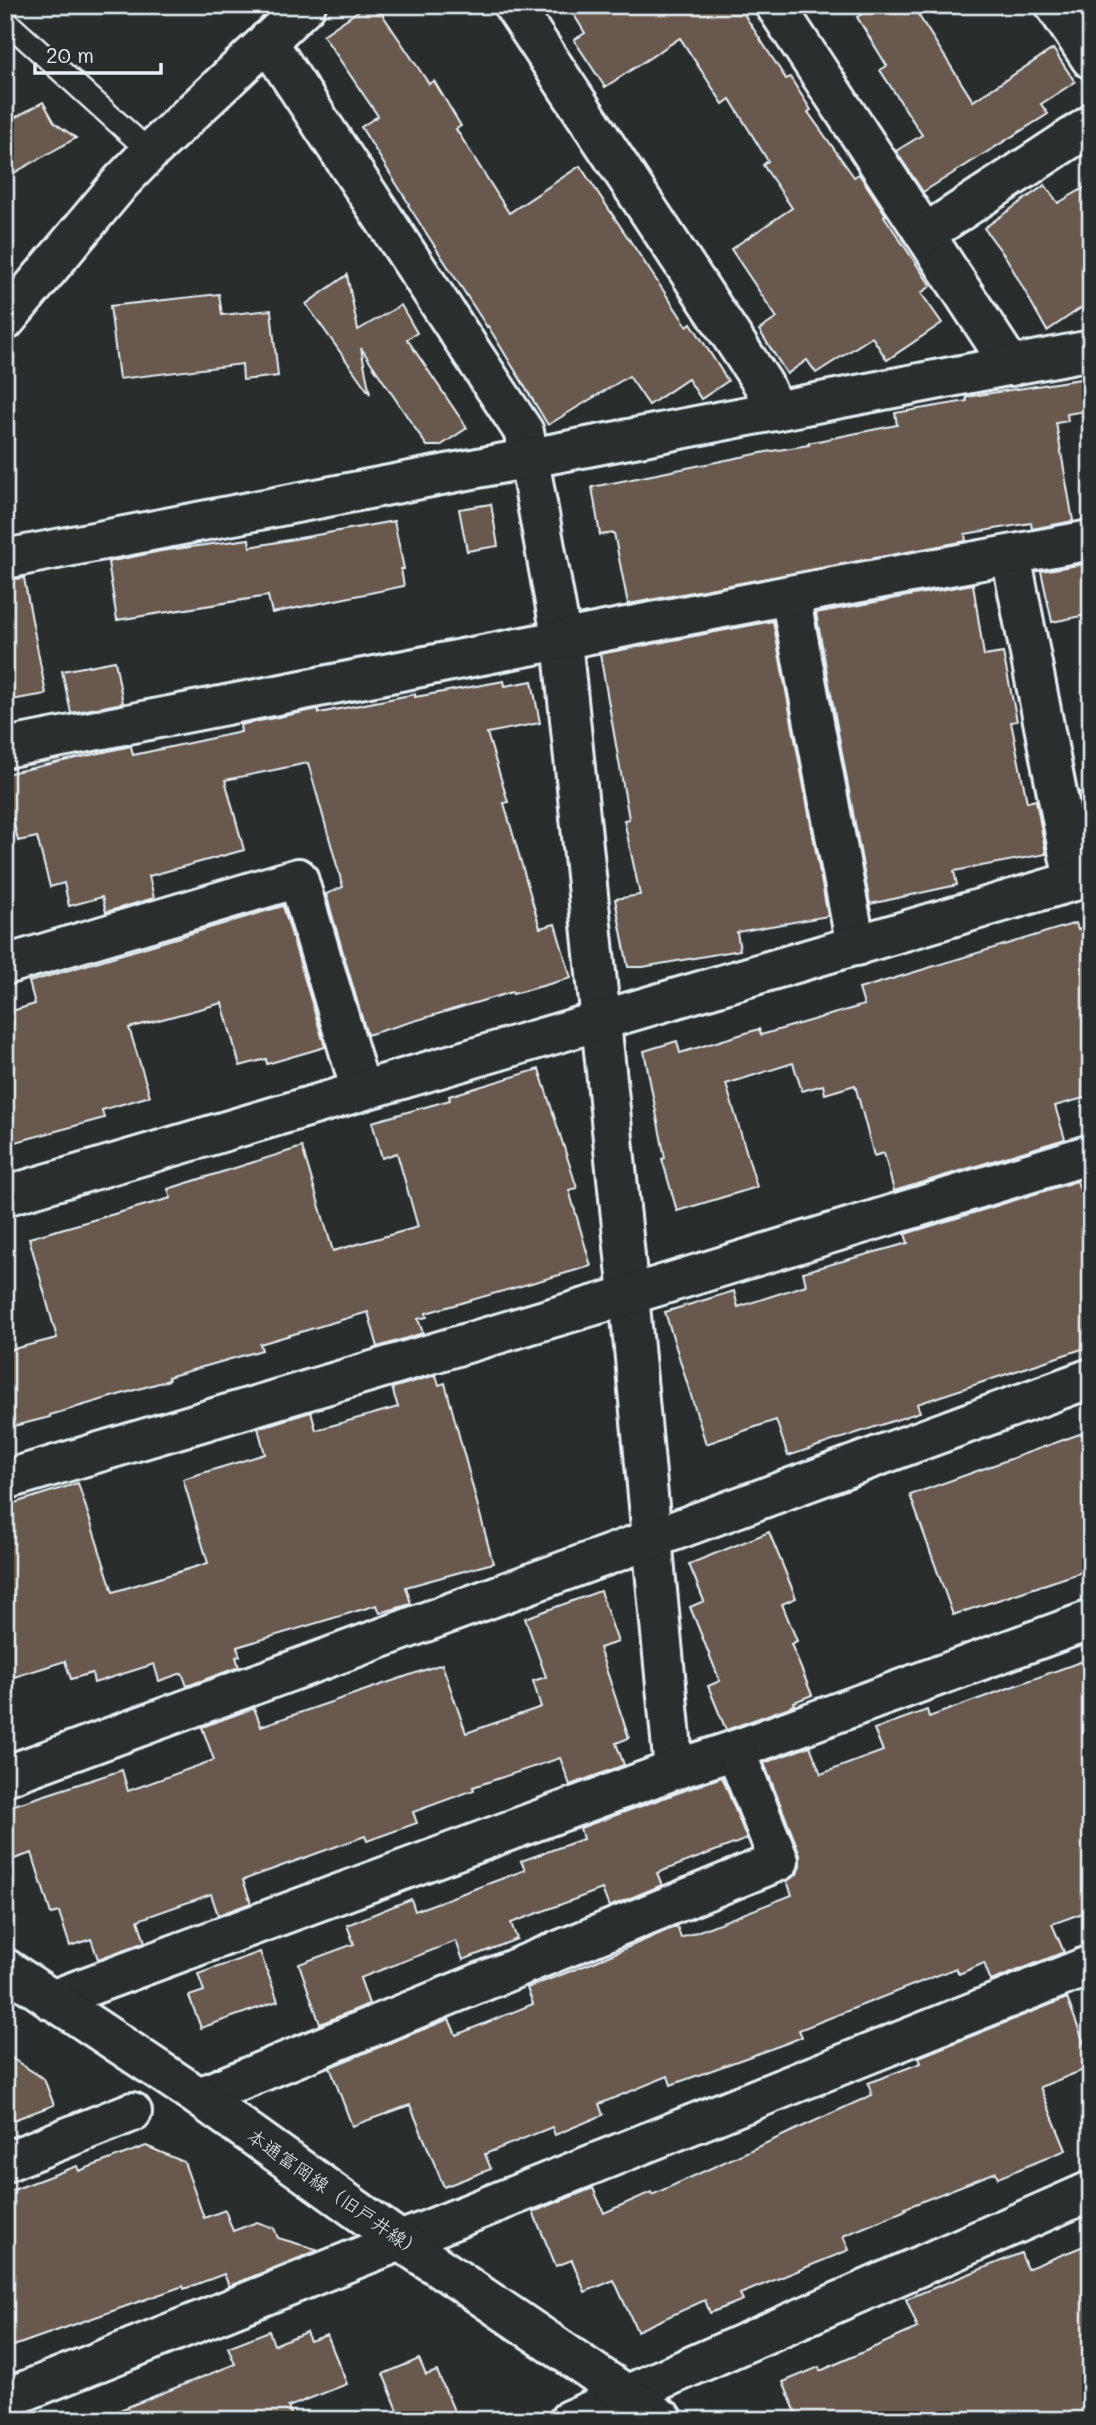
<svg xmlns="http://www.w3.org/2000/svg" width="1096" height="2425" font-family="Mali,'Klee One',sans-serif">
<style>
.building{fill:#67594e;stroke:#e8f1f8;stroke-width:2}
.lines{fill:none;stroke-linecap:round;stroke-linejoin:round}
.lane-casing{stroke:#e8f1f8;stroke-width:26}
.street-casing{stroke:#e8f1f8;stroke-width:44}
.secondary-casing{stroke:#e8f1f8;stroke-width:44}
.lane{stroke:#2a2d2e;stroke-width:21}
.street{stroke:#2a2d2e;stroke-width:38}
.secondary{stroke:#2a2d2e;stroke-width:38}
.labels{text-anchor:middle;stroke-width:6;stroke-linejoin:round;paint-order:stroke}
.street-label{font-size:19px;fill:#e8f1f8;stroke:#2a2d2e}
</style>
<rect width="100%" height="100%" fill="#2a2d2e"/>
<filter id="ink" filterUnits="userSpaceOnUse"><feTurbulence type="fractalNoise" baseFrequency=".0143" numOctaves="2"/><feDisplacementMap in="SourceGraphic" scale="14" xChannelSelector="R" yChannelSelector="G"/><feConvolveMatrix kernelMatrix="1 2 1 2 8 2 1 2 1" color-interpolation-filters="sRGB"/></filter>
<g filter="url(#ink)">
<!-- building -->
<g class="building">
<polygon points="367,5 376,5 429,84 434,81 461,126 456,129 509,213 580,166 687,326 691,323 728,381 701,399 688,379 649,405 629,376 548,425 488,326 487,327 408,205 409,204 361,127 378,116 323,35"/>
<polygon points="568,5 738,5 786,79 790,77 811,110 808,112 854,177 859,174 886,215 884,216 931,286 921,293 942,323 887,360 872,337 816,373 807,360 787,374 759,330 777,318 731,249 792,208 763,165 768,161 730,99 723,104 680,38 605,87 574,40 585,33"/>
<polygon points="875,5 912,5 973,101 1053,49 1075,82 1041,104 1048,114 923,192 896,151 922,135 880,70 887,66 857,17"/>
<polygon points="43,102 55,123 76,138 5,178 5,123"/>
<polygon points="1091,184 1091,301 1047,331 1007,259 984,228 1045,185 1058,203"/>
<polygon points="347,275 358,330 401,305 417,333 407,339 467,428 440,446 427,446 361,348 370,394 306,304"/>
<polygon points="219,294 222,315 271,310 278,376 243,380 242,364 119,379 110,306"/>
<polygon points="1087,378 1091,410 1067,414 1068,421 1056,423 1073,521 1032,529 1031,523 965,534 966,541 628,604 614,533 600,535 592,487 766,452 809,445 808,443 897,425 895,413 967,401 966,397"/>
<polygon points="491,504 498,546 467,551 459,509"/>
<polygon points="394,521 404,569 401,569 404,586 272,613 268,596 117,620 108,562 161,551 249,539 250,547"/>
<polygon points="1091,563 1091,614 1052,622 1041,571"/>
<polygon points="24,578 46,694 5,701 5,580"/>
<polygon points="973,584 984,656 1003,653 1017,721 1011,722 1027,802 1036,800 1046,854 954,871 957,885 870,904 816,613"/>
<polygon points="773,621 828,916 737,932 740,950 643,967 628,967 615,899 640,895 624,820 629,819 600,654"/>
<polygon points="115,661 123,703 71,713 62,671"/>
<polygon points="504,681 505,686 532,681 540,723 487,733 508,802 504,803 540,928 555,924 571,978 513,994 512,992 367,1035 326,894 343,887 308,763 225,780 244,850 149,876 154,898 106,912 102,897 69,906 64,883 50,887 37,837 18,841 13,819 5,821 5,774 131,746 133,755 241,732 240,725 318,709 319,713 415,694 415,697"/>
<polygon points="1091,790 1091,839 1088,839 1079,792"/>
<polygon points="283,906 325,1047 267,1064 266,1059 240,1066 222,1003 129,1028 150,1096 102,1110 104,1118 5,1145 5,1013 35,1004 29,982"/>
<polygon points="1076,923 1078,930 1091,926 1091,1096 1055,1106 1065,1139 894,1191 884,1153 874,1156 855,1085 825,1094 823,1085 802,1091 793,1063 726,1084 757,1187 677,1211 662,1159 665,1158 644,1051 677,1041 680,1053 759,1029 761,1035 864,1005 859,989"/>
<polygon points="539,1069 577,1188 569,1190 591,1266 426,1313 427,1317 418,1319 423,1333 378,1347 368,1312 260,1344 262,1350 168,1377 169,1380 50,1415 50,1417 10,1427 5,1405 5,1351 57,1338 29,1238 171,1198 168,1189 302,1147 333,1251 418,1227 397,1153 382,1158 372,1122 450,1100 449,1096"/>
<polygon points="1077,1181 1080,1190 1091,1186 1091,1346 917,1404 920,1412 788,1456 776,1420 706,1444 665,1312 734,1291 738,1307 806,1285 803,1272 908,1243 905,1234"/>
<polygon points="436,1375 439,1385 445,1383 493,1563 406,1587 411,1604 380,1613 377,1605 237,1647 240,1656 236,1657 239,1667 187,1686 182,1673 159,1681 154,1664 94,1683 92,1673 71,1679 65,1661 5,1680 5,1506 78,1483 113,1592 208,1563 183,1479 265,1454 258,1428 311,1412 316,1430 398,1407 392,1388"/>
<polygon points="1091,1430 1091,1569 953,1615 910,1495"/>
<polygon points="769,1532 796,1598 782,1604 797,1641 791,1644 812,1695 794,1702 795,1705 726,1730 708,1686 720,1681 690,1607 704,1601 689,1564"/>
<polygon points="600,1591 618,1642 599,1648 629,1738 616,1743 624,1765 570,1785 560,1758 473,1787 474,1790 413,1812 417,1823 367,1841 365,1836 243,1880 251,1903 218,1915 211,1894 138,1920 145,1942 98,1959 91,1939 70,1946 59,1912 51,1914 32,1853 5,1862 5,1808 122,1770 128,1791 214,1760 202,1727 254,1708 261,1726 442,1664 466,1733 541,1707 533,1681 546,1677 525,1618"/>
<polygon points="1091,1658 1091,1910 1052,1924 1064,1952 991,1981 984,1963 959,1974 956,1968 799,2030 802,2037 787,2043 671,2085 668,2076 599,2104 603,2115 555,2135 552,2127 485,2154 491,2169 444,2187 410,2105 352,2126 330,2067 449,2019 456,2035 533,2004 527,1988 594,1962 677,1926 681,1938 792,1895 787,1881 797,1874 800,1865 800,1854 764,1763 810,1746 821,1774 883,1751 874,1729 927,1710 929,1717"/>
<polygon points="722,1777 747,1839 657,1873 662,1885 609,1907 602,1889 511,1923 517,1939 463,1960 456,1941 360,1978 369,2004 320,2024 299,1964 354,1944 347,1925 411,1899 415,1911 525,1870 521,1861 583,1839 580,1828"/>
<polygon points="260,1952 278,2001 201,2028 189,1996 204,1991 198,1974"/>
<polygon points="1067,1998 1091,2061 1091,2067 1040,2087 1066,2150 998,2178 996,2172 905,2208 906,2210 843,2236 849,2250 740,2294 743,2300 710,2313 705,2300 637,2331 614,2280 585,2292 572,2260 556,2266 533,2212 593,2188 604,2213 651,2192 652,2195 872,2095 868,2083 921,2063 919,2057"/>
<polygon points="5,2054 44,2079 54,2105 5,2123"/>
<polygon points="146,2146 184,2162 204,2218 225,2210 233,2231 257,2222 274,2228 278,2238 319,2250 229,2286 224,2274 184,2289 183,2286 5,2349 5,2193 77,2166 79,2171"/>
<polygon points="1091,2243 1091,2420 799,2420 783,2382 819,2367 820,2371 918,2328 906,2299 1021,2253 1027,2269"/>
<polygon points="269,2331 274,2345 306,2332 310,2341 327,2335 347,2384 288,2407 294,2420 100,2420 100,2418 235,2364 228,2347"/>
<polygon points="419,2359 426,2375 437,2371 458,2420 402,2420 383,2374"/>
</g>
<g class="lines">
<!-- lane casing -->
<g class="lane-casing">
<polyline id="lane" points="5,20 150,152"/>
</g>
<!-- street casing -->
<g class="street-casing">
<g id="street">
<polyline points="513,5 763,384 775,411"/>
<polyline points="775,5 1011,366"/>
<polyline points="1055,5 1091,59"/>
<polyline points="267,41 524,432 562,641 629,1295 674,1770"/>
<polyline points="925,234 1091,125"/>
<polyline points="5,321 121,182 150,152 306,5"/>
<polyline points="1011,555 1074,881"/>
<polyline points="5,559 1091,350"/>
<polyline points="790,595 856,946"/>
<polyline points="5,748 790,595 1091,540"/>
<polyline points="5,965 298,878 361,1091"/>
<polyline points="5,1196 1091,876"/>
<polyline points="5,1480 629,1295 1091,1154"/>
<polyline points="5,1776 1091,1378"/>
<polyline points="51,2000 674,1770 735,1750 1091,1620"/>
<polyline points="199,2097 779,1861 735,1750"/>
<polyline points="5,2162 132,2112"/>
<polyline points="5,2399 1091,1965"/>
<polyline points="569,2420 1091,2191"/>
</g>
</g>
<!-- secondary casing -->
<g class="secondary-casing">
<polyline id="secondary" points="5,1968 199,2097 402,2242 664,2420"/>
</g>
<!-- lane -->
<use href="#lane" class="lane"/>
<!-- street -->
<use href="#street" class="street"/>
<!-- secondary -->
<use href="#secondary" class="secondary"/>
</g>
</g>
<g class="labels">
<!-- street labels -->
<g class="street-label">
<text transform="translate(335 2193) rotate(35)" y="7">本通富岡線（旧戸井線）</text>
</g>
</g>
<!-- margin -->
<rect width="1096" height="2425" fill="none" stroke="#2a2d2e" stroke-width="28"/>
<rect x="14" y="14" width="1068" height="2397" fill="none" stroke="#e8f1f8" stroke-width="2.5" filter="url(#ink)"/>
<!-- scale -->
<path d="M35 63v10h126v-10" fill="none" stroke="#e8f1f8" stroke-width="3.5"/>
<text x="46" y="63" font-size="21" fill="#e8f1f8" stroke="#2a2d2e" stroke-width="5" paint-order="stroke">20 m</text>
</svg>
